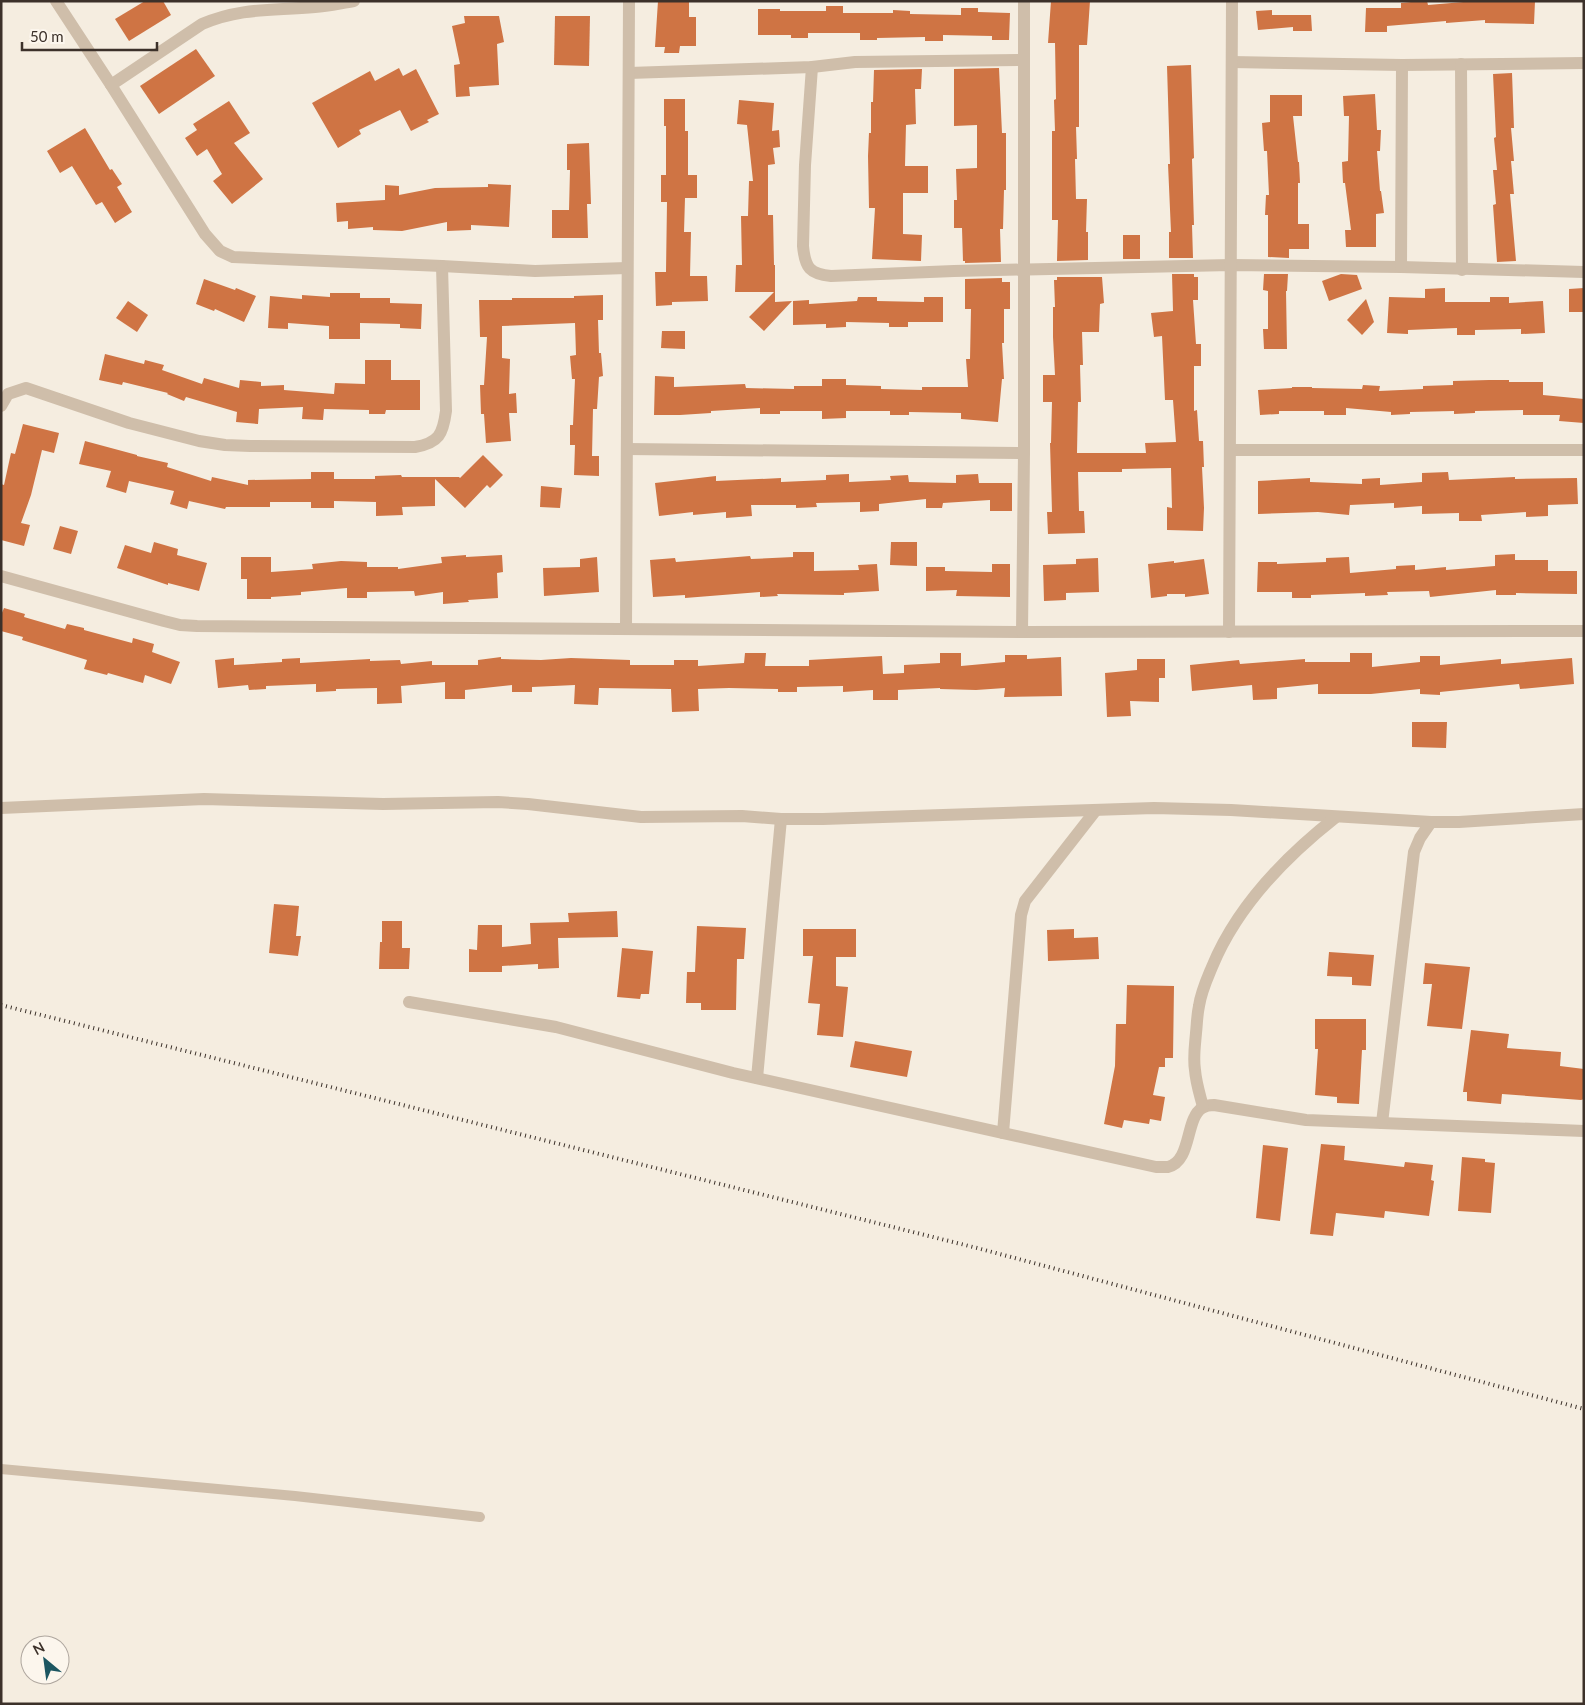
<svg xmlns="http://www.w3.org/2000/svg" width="1585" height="1705" font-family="Lato,sans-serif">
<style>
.building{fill:#cf7444}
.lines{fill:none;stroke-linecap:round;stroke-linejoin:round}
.lane{stroke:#cfbeaa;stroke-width:10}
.street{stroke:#cfbeaa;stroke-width:12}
.rail{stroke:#3c312a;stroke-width:4;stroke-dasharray:1 4;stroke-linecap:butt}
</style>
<rect width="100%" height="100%" fill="#f5ede0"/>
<!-- building -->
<g class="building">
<polygon points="145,1 163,1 171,15 129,41 115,19"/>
<polygon points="658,1 689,1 689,17 696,17 696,46 680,46 679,53 664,53 665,47 655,47"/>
<polygon points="1051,1 1090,1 1087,45 1079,45 1079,127 1076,127 1077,159 1075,159 1076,199 1087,199 1086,232 1088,232 1088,260 1057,261 1058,220 1052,220 1052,131 1055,131 1054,100 1056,99 1055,43 1048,43"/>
<polygon points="1421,1 1427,1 1428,5 1475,1 1535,1 1534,24 1485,23 1485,20 1446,23 1446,21 1387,26 1387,32 1365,32 1366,8 1401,8 1401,3"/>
<polygon points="826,6 843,6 843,13 893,13 893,10 910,11 910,14 961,15 961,8 978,8 978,12 1010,13 1009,40 992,40 992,36 943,35 943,41 925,41 925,37 877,38 877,40 860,40 860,33 808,33 808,38 791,38 791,35 758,35 758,9 780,9 780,11 826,11"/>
<polygon points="1272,10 1272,15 1311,15 1312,31 1293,31 1293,27 1258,30 1256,11"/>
<polygon points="464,16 499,16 504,42 497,44 499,85 469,87 470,96 456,97 454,65 460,64 452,26 465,23"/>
<polygon points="555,16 590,16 589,66 554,65"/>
<polygon points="196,49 215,76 159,114 140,86"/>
<polygon points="1191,65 1194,158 1192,159 1194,225 1192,225 1193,258 1169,258 1169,232 1171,232 1168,164 1170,164 1167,66"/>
<polygon points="399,68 403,76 416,69 439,114 427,120 429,122 411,131 400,110 359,130 361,134 338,148 312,103 370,71 375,81"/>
<polygon points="999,68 1002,133 1006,133 1006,190 1004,190 1003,229 1000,229 1001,262 965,263 965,261 963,261 962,228 954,228 954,200 957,200 956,169 977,168 977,125 954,126 954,69"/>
<polygon points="922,69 921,89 915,89 916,124 906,125 905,166 928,166 928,193 903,193 903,234 922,235 921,261 872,259 875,208 869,208 868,156 869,133 871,133 871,102 873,102 874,70"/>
<polygon points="1512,73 1514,128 1511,128 1514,161 1511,161 1514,194 1510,194 1516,261 1497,262 1493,205 1496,204 1493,170 1497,170 1494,138 1496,137 1493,74"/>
<polygon points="1375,94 1377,130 1381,130 1380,151 1377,151 1380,191 1381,191 1384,213 1376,214 1376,247 1346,247 1345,230 1351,230 1345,183 1343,183 1342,162 1348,161 1349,116 1344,116 1343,96"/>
<polygon points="1270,95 1302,95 1302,116 1293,116 1298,162 1299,162 1300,183 1298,183 1298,224 1309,224 1309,249 1289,249 1289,258 1268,257 1268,215 1265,215 1266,195 1269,195 1267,151 1264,151 1262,123 1270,122"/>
<polygon points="664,99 685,99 685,131 688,131 688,175 697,175 697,198 685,198 684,232 691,232 690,276 707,276 708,301 672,302 672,305 656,306 655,272 666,272 667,202 661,202 661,175 666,175 666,126 664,126"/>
<polygon points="739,100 774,103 772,131 779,130 780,147 773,148 775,164 768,165 768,215 773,215 774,265 775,265 775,302 792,301 764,331 749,317 774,292 735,292 736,265 742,265 741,216 748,216 749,181 753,181 747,125 737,124"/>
<polygon points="229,101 250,133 234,143 263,179 232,204 213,181 222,174 207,149 197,156 185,138 197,130 193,124"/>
<polygon points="85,128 110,170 112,169 122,184 117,187 132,212 115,223 102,202 96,205 72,166 60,173 47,151"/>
<polygon points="589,143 591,204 587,204 588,238 552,238 552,210 569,210 570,170 567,170 567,144"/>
<polygon points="488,184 511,185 509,227 471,225 471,230 447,231 447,222 402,231 373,230 373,227 348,229 348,221 337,222 336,203 385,200 385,185 399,186 399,195 435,188 488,187"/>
<rect x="1123" y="235" width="17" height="24"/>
<polygon points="1172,274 1194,274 1194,277 1198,277 1198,300 1193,300 1196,344 1201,344 1201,366 1194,366 1194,411 1197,410 1199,441 1203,441 1204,467 1202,467 1204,508 1203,531 1167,530 1167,507 1172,508 1171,468 1122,469 1122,472 1078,472 1079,511 1084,511 1085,533 1048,534 1047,512 1052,512 1050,443 1051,443 1052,402 1043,402 1043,375 1055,375 1053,337 1053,307 1055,307 1054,280 1057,280 1057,277 1102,277 1104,303 1100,304 1099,332 1082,332 1083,365 1080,365 1081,402 1078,402 1077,453 1146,453 1145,443 1176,442 1173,400 1165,400 1162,336 1154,337 1151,313 1173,311"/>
<polygon points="1264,274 1288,274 1287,291 1286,291 1287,349 1264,349 1263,329 1268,329 1268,291 1263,290"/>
<polygon points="1341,274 1357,275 1362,289 1329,301 1322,281"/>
<polygon points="1002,278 1002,282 1010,282 1010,309 1004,309 1004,343 1002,343 1004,379 1002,379 998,422 961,419 961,413 909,412 909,415 890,415 890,411 846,411 846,418 822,419 822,411 780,411 780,414 760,414 760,408 711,411 711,413 680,415 654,415 655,376 674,377 674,387 745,384 746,388 794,389 794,386 822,386 822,379 846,379 846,385 881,386 881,389 922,390 922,387 968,387 966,359 970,359 971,309 965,309 965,279"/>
<polygon points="204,279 235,290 236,288 256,296 244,322 215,309 214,311 196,304"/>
<polygon points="1445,288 1445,302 1490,302 1490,297 1509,297 1509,303 1543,301 1545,333 1521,334 1521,329 1475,330 1475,335 1457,335 1457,328 1408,330 1408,334 1387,333 1389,297 1425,298 1425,289"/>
<polygon points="1584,288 1584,312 1569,312 1569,289"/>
<polygon points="330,293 360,293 360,298 390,298 390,303 422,304 421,329 400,328 400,324 360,323 360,339 329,339 329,326 288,323 288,329 268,328 270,296 302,299 302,295 330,297"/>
<polygon points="603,295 603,320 598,320 599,353 601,353 603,376 599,377 597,409 593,409 592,456 599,456 599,476 574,475 575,445 570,445 570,425 573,425 575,379 572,379 570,356 576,355 575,323 502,326 502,358 510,359 509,394 516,393 517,413 509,413 511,441 486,443 484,414 481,414 480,385 484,385 487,337 480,337 479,300 512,300 512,298 574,298 574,296"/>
<polygon points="858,297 877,297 877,301 924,302 924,297 943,297 943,322 908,322 908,327 889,327 889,323 846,322 846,327 826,328 826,324 793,325 793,301 809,300 809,304 857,301"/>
<polygon points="1366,299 1374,322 1362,335 1347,320"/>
<polygon points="128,301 148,315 137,332 116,318"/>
<polygon points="662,331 685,331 685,349 661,348"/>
<polygon points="105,354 144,364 145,360 164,365 162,370 202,384 204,378 239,388 240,380 261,382 261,386 284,385 284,390 334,394 335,383 365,384 365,360 391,360 391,380 420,380 420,410 386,410 385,414 369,414 369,410 324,409 323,420 302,419 303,407 259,409 258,424 236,422 237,412 186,397 184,401 167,394 168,393 123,382 122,385 99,380"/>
<polygon points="1489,380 1509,380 1509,382 1543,382 1543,395 1584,399 1584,423 1559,421 1560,415 1523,415 1523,410 1475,411 1475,413 1454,414 1454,411 1410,412 1410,414 1391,415 1391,412 1346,408 1346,415 1324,415 1324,411 1279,411 1279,414 1260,415 1258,390 1292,388 1292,387 1312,387 1312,388 1362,389 1363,385 1380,386 1379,391 1423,389 1423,386 1453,385 1453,381"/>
<polygon points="23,424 59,433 54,453 42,450 31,495 21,523 30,525 24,546 1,540 1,484 4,485 11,453 15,454"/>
<polygon points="85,441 137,455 137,456 168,463 167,467 211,481 212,477 248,485 248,480 311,479 311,472 334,472 334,479 375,479 375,476 401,475 402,477 459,477 460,478 483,455 503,475 490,488 487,485 465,508 435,479 435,506 402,507 403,515 376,516 376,502 334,501 334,508 311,508 311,502 270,502 270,507 226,507 225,509 189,501 187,509 170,504 174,491 129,481 126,493 106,487 111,471 79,464"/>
<polygon points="1448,472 1449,480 1515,477 1515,479 1577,478 1578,504 1548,505 1548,516 1526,517 1526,512 1481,515 1482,521 1459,521 1459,513 1422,514 1422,506 1394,508 1394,503 1350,505 1349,515 1318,512 1258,514 1258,481 1310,478 1310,482 1362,484 1362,479 1380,478 1380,485 1422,482 1422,473"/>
<polygon points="849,474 849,482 891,480 890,476 908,475 909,482 956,483 956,475 978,474 979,483 1012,483 1012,511 990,511 990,500 943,503 942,508 926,508 926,499 879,504 879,511 860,512 860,502 816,503 817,507 796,508 796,505 751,505 752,516 726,518 726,512 693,515 693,512 659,516 655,483 716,476 716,481 781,478 781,482 826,480 826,475"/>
<polygon points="541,486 562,488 560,508 540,507"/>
<polygon points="60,526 78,531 71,554 53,549"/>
<polygon points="154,542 178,549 177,555 207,563 199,591 168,583 168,585 117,568 125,545 151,553"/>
<polygon points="891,542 917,542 917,566 890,565"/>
<polygon points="793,552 814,552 814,571 859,570 858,565 877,564 879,591 844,593 844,595 777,594 778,596 760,597 760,592 685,598 685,595 653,597 650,560 675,558 676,562 750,556 751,559 793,557"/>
<polygon points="1515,554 1515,560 1548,560 1548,571 1577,571 1577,594 1516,593 1516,595 1496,595 1496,590 1430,597 1429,591 1387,592 1388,595 1365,596 1365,593 1311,595 1311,598 1292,598 1292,592 1257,592 1258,562 1277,562 1277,564 1326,562 1326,558 1349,557 1350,573 1396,569 1396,566 1415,565 1415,570 1446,567 1446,570 1495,566 1495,555"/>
<polygon points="466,555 466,557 502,555 503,572 497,573 498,598 468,600 469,602 443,604 443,592 415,596 414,591 367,592 367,598 347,598 347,588 301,592 301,595 271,597 271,599 247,599 247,579 241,579 241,557 271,557 271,572 313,569 312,564 341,561 367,562 367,567 398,567 398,569 442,563 441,557"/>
<polygon points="597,557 599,592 544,596 543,568 580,567 580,559"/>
<polygon points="1098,558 1099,592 1066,593 1066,600 1044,601 1043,565 1076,564 1076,559"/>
<polygon points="1204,559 1209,594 1185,597 1185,594 1167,594 1167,596 1151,598 1148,564 1174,561 1174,563"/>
<polygon points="992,564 1010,564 1010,597 956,596 957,590 926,591 926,567 945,567 945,571 992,572"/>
<polygon points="4,608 25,614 24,617 65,629 67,624 84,628 84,630 132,643 133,638 154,644 152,652 180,662 171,684 145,675 143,683 108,673 107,675 84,669 87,660 22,640 23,637 1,631 1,615"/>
<polygon points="745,653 766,653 765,666 809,666 809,660 882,656 883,674 904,673 904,665 940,663 940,653 961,653 961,666 1005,662 1005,655 1027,655 1027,659 1061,657 1062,696 1004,697 1005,688 976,690 940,689 940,688 898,690 898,700 873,700 873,690 843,692 843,686 797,687 797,692 778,692 778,689 729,688 698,689 699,711 672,712 671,689 599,688 598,705 574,704 575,685 532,687 532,692 512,692 512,685 465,690 465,699 445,699 445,682 401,686 402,703 377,704 377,688 336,689 336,691 316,692 316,684 266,686 266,689 249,690 248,685 218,688 215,660 234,658 234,665 282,662 282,659 300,658 300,663 370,659 370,661 400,660 401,664 432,661 432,665 478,665 478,660 501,657 501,659 541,660 571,658 630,660 630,665 674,665 674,660 698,660 698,666 744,663"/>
<polygon points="1350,653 1372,653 1372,667 1420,662 1420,656 1440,656 1440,665 1501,659 1501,664 1572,658 1574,684 1520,689 1519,684 1440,692 1440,695 1420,694 1420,689 1371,694 1318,694 1318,684 1277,688 1277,699 1253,700 1252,685 1192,691 1190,665 1239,660 1240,664 1305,659 1305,662 1350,662"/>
<polygon points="1137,659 1165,659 1165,678 1159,678 1159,702 1130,701 1131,716 1107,717 1105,673 1137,670"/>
<polygon points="1412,722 1447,722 1446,748 1412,747"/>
<polygon points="274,904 299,906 296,936 301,936 298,956 269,953"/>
<polygon points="617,911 618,937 558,938 559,968 538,969 538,964 502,966 502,972 469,972 469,949 477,950 478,925 502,925 502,947 531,944 530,923 569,922 568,913"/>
<polygon points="382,921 402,921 402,948 410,948 409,969 379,969 380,942 382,942"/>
<polygon points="697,926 746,928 744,959 737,959 736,1010 701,1010 701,1003 686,1003 687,972 695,972"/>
<polygon points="803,929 856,929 856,957 836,957 836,986 848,987 843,1037 817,1035 820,1004 808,1003 813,956 803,956"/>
<polygon points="1074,929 1074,938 1098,937 1099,959 1048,961 1047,930"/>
<polygon points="622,948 653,951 649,994 641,994 640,999 617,997"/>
<polygon points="1329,952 1374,955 1371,986 1352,985 1352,977 1327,976"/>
<polygon points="1425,963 1470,967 1462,1029 1427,1026 1432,984 1423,984"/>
<polygon points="1127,985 1174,986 1173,1058 1165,1058 1165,1067 1159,1067 1153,1095 1165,1097 1161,1121 1150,1119 1149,1124 1124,1120 1122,1128 1104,1124 1115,1066 1116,1024 1126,1024"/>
<polygon points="1315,1019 1366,1019 1366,1050 1362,1050 1359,1104 1337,1103 1337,1097 1315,1095 1318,1049 1315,1049"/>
<polygon points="1471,1030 1509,1034 1507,1048 1561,1052 1560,1066 1584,1069 1584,1099 1581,1100 1502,1094 1501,1104 1467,1101 1467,1092 1463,1092"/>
<polygon points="855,1041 912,1051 907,1077 850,1067"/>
<polygon points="1321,1144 1345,1146 1344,1160 1404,1167 1405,1162 1433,1165 1431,1180 1434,1181 1429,1216 1385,1211 1384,1218 1336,1213 1333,1236 1310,1234"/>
<polygon points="1263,1145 1288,1148 1280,1221 1256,1218"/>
<polygon points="1462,1157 1485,1159 1485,1162 1495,1163 1491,1213 1458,1211"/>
</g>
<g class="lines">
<!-- lane -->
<polyline class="lane" points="1,1469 295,1496 480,1517"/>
<!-- street -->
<g class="street">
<polyline points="56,1 111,85 205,234 220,251 233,257 442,266 535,271 627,268"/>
<polyline points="1232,62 1402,65 1584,63"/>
<polyline points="1461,64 1462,270"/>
<path d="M812 67 805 165 803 246C805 268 810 274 831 276L954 271 1231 265 1401 267 1584 272"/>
<polyline points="629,73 812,67 855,62 1024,60"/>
<path d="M111 85 202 24C242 7 273 11 315 7 328 6 341 3 354 1"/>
<polyline points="1401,267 1402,65"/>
<path d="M1 406 8 394 26 388 129 423 199 441 225 445 250 446 415 447C439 443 443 434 446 411L442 266"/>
<polyline points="627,449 1024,453"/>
<polyline points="1230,450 1584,450"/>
<polyline points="1,576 164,621 180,625 197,626 1022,632 1584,631"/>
<polyline points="626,628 629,1"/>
<polyline points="1022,632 1024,453 1024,1"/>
<polyline points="1229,632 1232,1"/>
<polyline points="1,808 204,799 383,804 498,802 528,804 641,817 742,816 781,819 823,819 1154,808 1231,810 1431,822 1459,822 1584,814"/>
<path d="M409 1002 556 1027 733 1073 1156 1167C1159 1167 1164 1167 1168 1167 1192 1161 1185 1119 1202 1108 1205 1106 1210 1105 1214 1105L1306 1120 1584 1131"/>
<polyline points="757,1078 781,819"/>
<path d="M1203 1107C1200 1095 1196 1083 1195 1070 1193 1058 1195 1045 1196 1033 1197 1024 1197 1015 1199 1006 1201 992 1207 979 1212 967 1237 906 1285 857 1336 817"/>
<polyline points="1382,1123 1414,852 1420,838 1431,822"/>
<polyline points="1003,1133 1021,915 1025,901 1096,810"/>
</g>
<!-- rail -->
<polyline class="rail" points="1,1005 977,1248 1584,1409"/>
</g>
<!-- border -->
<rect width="1585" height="1705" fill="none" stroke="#3c312a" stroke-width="5"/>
<!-- north arrow -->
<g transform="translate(45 1660) rotate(331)"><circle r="24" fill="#fcf6ed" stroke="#afa79f"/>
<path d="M0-4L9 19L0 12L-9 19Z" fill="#1c5661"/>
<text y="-8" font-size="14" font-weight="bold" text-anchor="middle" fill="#3c312a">N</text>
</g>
<!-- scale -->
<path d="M22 42v8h135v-8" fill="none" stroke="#3c312a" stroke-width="2.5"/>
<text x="30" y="42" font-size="15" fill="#3c312a" stroke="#fcf6ed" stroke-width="4" paint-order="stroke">50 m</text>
</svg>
